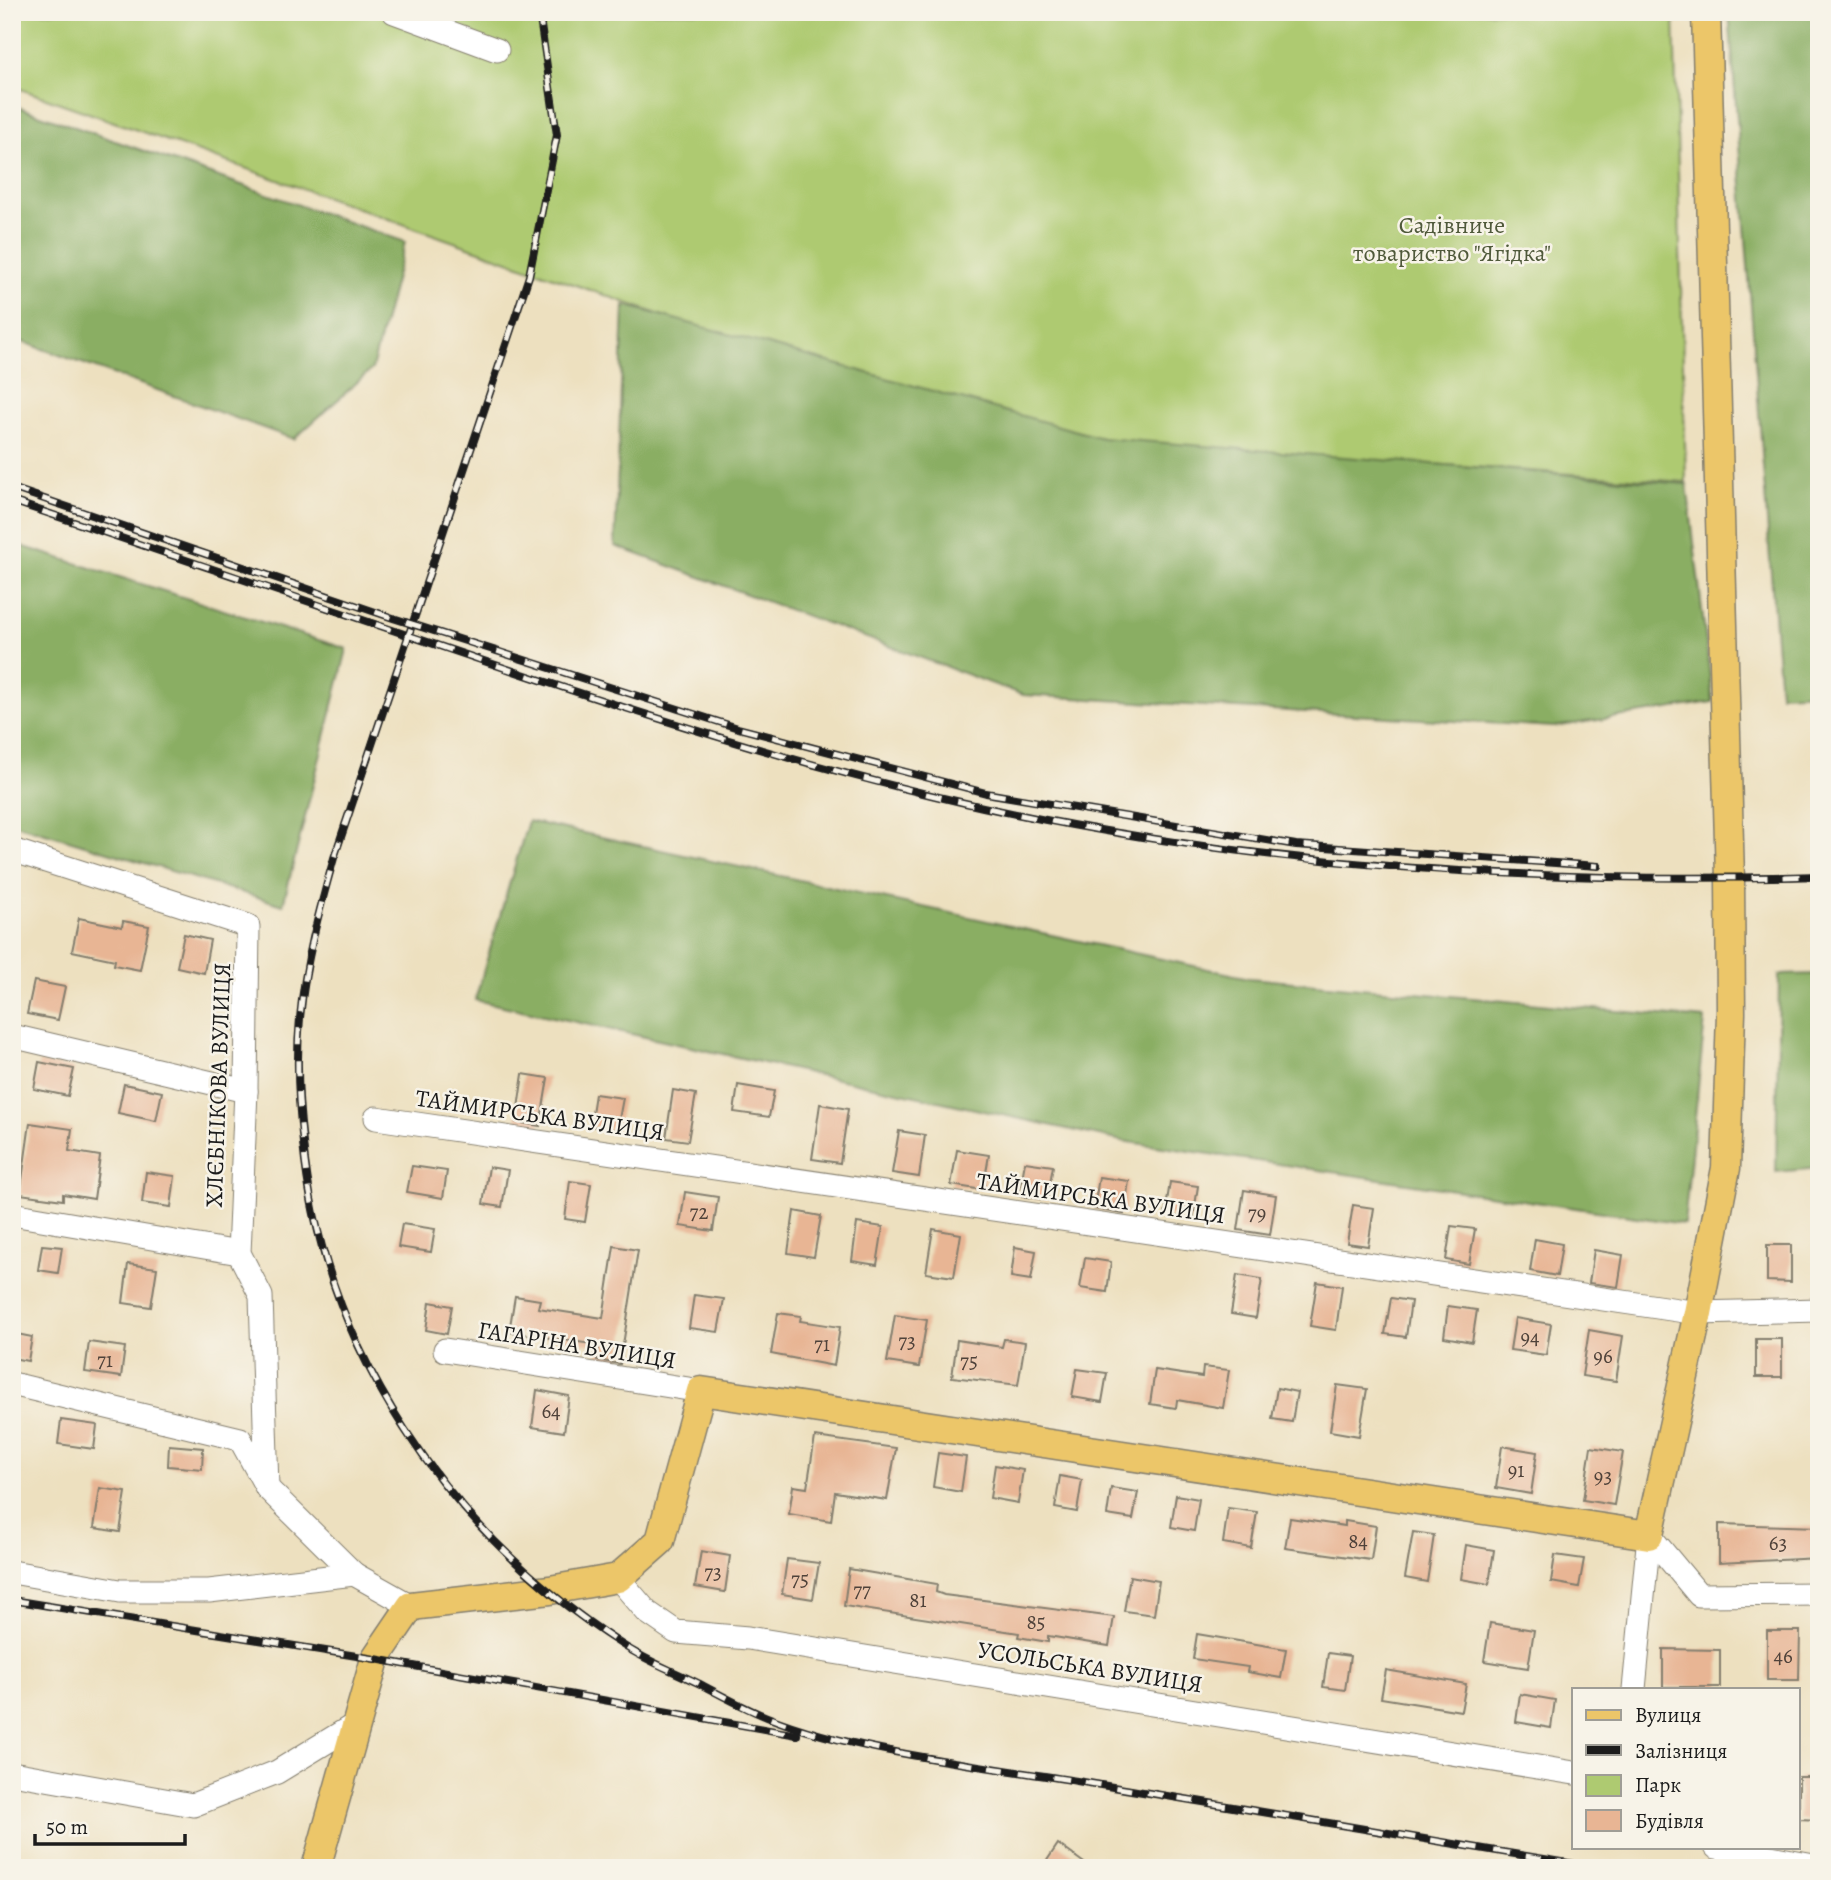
<svg xmlns="http://www.w3.org/2000/svg" width="1831" height="1880" font-family="Alegreya,serif">
<style>
.green{fill:#aeca71;stroke:#657346;stroke-width:2}
.forest{fill:#8aae63;stroke:#536540;stroke-width:2}
.building{fill:#e8b594}
.lines{fill:none;stroke-linecap:round;stroke-linejoin:round}
.minor-casing{stroke:#847e6e;stroke-width:25}
.major-casing{stroke:#847e6e;stroke-width:31}
.minor{stroke:#fff;stroke-width:23}
.major{stroke:#ecc669;stroke-width:28}
.rail-casing{stroke:#1c1c1c;stroke-width:8}
.rail{stroke:#f7f3e8;stroke-width:5;stroke-dasharray:16;stroke-linecap:butt}
.labels{text-anchor:middle;stroke-width:5;stroke-linejoin:round;paint-order:stroke}
.number-label{font-size:21px;fill:#4f423a}
.park-label{font-size:24px;fill:#4f593a;stroke:#f7f3e8}
.street-label{font-size:24px;fill:#1c1c1c;stroke:#f7f3e8}
</style>
<rect width="100%" height="100%" fill="#f7f3e8"/>
<filter id="ink" filterUnits="userSpaceOnUse"><feTurbulence type="fractalNoise" baseFrequency=".0143" numOctaves="2"/><feDisplacementMap in="SourceGraphic" scale="14" xChannelSelector="R" yChannelSelector="G"/><feConvolveMatrix kernelMatrix="1 2 1 2 8 2 1 2 1" color-interpolation-filters="sRGB"/></filter>
<filter id="wash" filterUnits="userSpaceOnUse"><feTurbulence type="fractalNoise" baseFrequency=".00686" numOctaves="4" result="noise"/><feDisplacementMap in="SourceGraphic" scale="28" xChannelSelector="R" yChannelSelector="G"/><feGaussianBlur stdDeviation="1.57" result="paint"/><feColorMatrix in="noise" values="0 0 0 0 0 0 0 0 0 0 0 0 0 0 0 0 0 1.4 0 .05"/><feComposite in="paint" operator="in"/></filter>
<g filter="url(#wash)">
<rect width="100%" height="100%" fill="#ede0bf"/>
<!-- green -->
<polygon class="green" points="12,12 1674,12 1686,482 1116,442 746,345 12,86"/>
<!-- forest -->
<g class="forest">
<polygon points="1729,12 1819,12 1819,692 1780,694"/>
<polygon points="12,105 405,242 372,369 294,439 12,338"/>
<polygon points="624,305 1102,438 1687,484 1713,702 1554,727 1023,695 615,546"/>
<polygon points="12,543 347,649 283,905 12,823"/>
<polygon points="528,821 1249,978 1705,1019 1684,1224 1122,1141 475,1000"/>
<polygon points="1819,974 1819,1168 1776,1172 1779,975"/>
</g>
<g id="blocks">
<!-- building -->
<g class="building">
<polygon points="79,918 122,927 123,921 149,926 140,970 114,965 115,960 72,951"/>
<polygon points="184,934 210,940 204,973 177,967"/>
<polygon points="34,981 65,987 58,1020 27,1014"/>
<polygon points="39,1062 74,1069 68,1096 34,1089"/>
<polygon points="523,1074 548,1078 540,1126 516,1122"/>
<polygon points="124,1084 162,1092 156,1121 118,1113"/>
<polygon points="738,1085 774,1091 769,1117 734,1112"/>
<polygon points="673,1090 696,1094 688,1141 666,1138"/>
<polygon points="595,1094 623,1098 617,1130 590,1126"/>
<polygon points="820,1104 848,1109 840,1163 812,1159"/>
<polygon points="30,1123 72,1129 69,1151 100,1156 94,1199 63,1194 63,1200 20,1194"/>
<polygon points="899,1131 925,1135 919,1177 892,1173"/>
<polygon points="957,1150 989,1155 983,1190 951,1185"/>
<polygon points="1025,1162 1053,1166 1047,1200 1019,1196"/>
<polygon points="412,1166 447,1171 443,1198 407,1192"/>
<polygon points="489,1167 508,1170 502,1207 483,1204"/>
<polygon points="146,1172 175,1176 171,1207 142,1203"/>
<polygon points="1099,1177 1129,1181 1124,1214 1094,1209"/>
<polygon points="570,1181 591,1184 585,1222 565,1219"/>
<polygon points="1170,1182 1198,1186 1193,1219 1165,1215"/>
<polygon points="1244,1190 1276,1195 1270,1235 1238,1230"/>
<polygon points="685,1192 718,1197 713,1231 680,1226"/>
<polygon points="1353,1205 1374,1208 1368,1246 1347,1243"/>
<polygon points="794,1211 821,1216 814,1257 788,1253"/>
<polygon points="857,1223 883,1227 877,1265 852,1261"/>
<polygon points="402,1224 435,1229 431,1252 398,1247"/>
<polygon points="1451,1226 1475,1229 1469,1264 1446,1260"/>
<polygon points="933,1229 961,1234 954,1277 926,1273"/>
<polygon points="1535,1239 1562,1244 1557,1276 1530,1271"/>
<polygon points="42,1245 62,1247 58,1273 38,1270"/>
<polygon points="1767,1245 1791,1245 1791,1282 1767,1281"/>
<polygon points="614,1246 638,1250 620,1364 597,1360 599,1345 509,1332 515,1296 540,1300 538,1308 603,1318"/>
<polygon points="1015,1247 1036,1251 1031,1280 1011,1277"/>
<polygon points="1594,1250 1623,1255 1618,1287 1589,1283"/>
<polygon points="1085,1258 1111,1262 1107,1292 1080,1288"/>
<polygon points="128,1264 157,1268 151,1307 123,1303"/>
<polygon points="1237,1275 1262,1279 1256,1318 1231,1314"/>
<polygon points="1317,1282 1342,1286 1336,1330 1310,1326"/>
<polygon points="694,1295 724,1299 718,1332 689,1328"/>
<polygon points="1391,1298 1411,1301 1406,1337 1385,1334"/>
<polygon points="430,1302 452,1306 447,1334 426,1330"/>
<polygon points="1448,1306 1477,1310 1472,1342 1444,1337"/>
<polygon points="778,1313 801,1316 800,1321 840,1327 834,1366 771,1354"/>
<polygon points="895,1315 927,1320 919,1367 887,1362"/>
<polygon points="1515,1318 1551,1324 1546,1355 1510,1350"/>
<polygon points="1589,1330 1623,1336 1616,1381 1582,1376"/>
<polygon points="12,1333 32,1337 28,1361 12,1358"/>
<polygon points="1004,1339 1025,1342 1018,1385 952,1377 957,1340 1002,1347"/>
<rect x="1756" y="1339" width="26" height="38"/>
<polygon points="89,1342 125,1347 121,1377 85,1372"/>
<polygon points="1203,1367 1229,1370 1223,1408 1177,1400 1176,1408 1150,1404 1155,1370 1202,1377"/>
<polygon points="1077,1369 1107,1373 1102,1402 1072,1397"/>
<polygon points="1337,1385 1367,1389 1359,1436 1330,1431"/>
<polygon points="1277,1388 1297,1392 1292,1422 1272,1419"/>
<polygon points="537,1390 569,1396 564,1432 532,1427"/>
<polygon points="61,1420 97,1425 94,1449 58,1444"/>
<polygon points="815,1437 896,1448 887,1500 835,1492 831,1521 789,1514 793,1486 807,1488"/>
<polygon points="169,1445 203,1448 202,1469 168,1466"/>
<polygon points="1502,1446 1537,1452 1531,1494 1496,1488"/>
<polygon points="1591,1447 1623,1452 1614,1505 1583,1500"/>
<polygon points="938,1453 966,1457 961,1492 933,1487"/>
<polygon points="995,1465 1023,1470 1018,1503 990,1498"/>
<polygon points="1060,1476 1082,1480 1077,1512 1055,1508"/>
<polygon points="100,1488 126,1492 120,1532 94,1528"/>
<polygon points="1111,1488 1138,1492 1133,1519 1107,1515"/>
<polygon points="1176,1495 1199,1499 1194,1531 1171,1527"/>
<polygon points="1228,1508 1257,1512 1251,1548 1223,1543"/>
<polygon points="1290,1518 1345,1526 1345,1521 1376,1526 1371,1560 1285,1548"/>
<polygon points="1719,1524 1819,1527 1819,1558 1719,1563"/>
<polygon points="1413,1532 1434,1535 1427,1582 1405,1578"/>
<polygon points="1466,1545 1494,1550 1489,1584 1461,1579"/>
<polygon points="701,1551 730,1556 725,1592 695,1587"/>
<polygon points="1555,1555 1584,1559 1579,1587 1551,1582"/>
<polygon points="787,1559 819,1563 813,1599 782,1594"/>
<polygon points="849,1569 937,1584 936,1592 944,1595 1114,1617 1109,1646 1048,1636 1048,1642 1018,1637 1019,1633 844,1606"/>
<polygon points="1130,1576 1159,1581 1154,1615 1124,1611"/>
<polygon points="1490,1623 1534,1630 1528,1668 1484,1661"/>
<polygon points="1767,1631 1800,1631 1799,1680 1767,1680"/>
<polygon points="1197,1634 1286,1649 1281,1678 1247,1672 1248,1667 1193,1659"/>
<polygon points="1663,1649 1720,1650 1720,1687 1663,1687"/>
<polygon points="1328,1653 1350,1656 1345,1690 1323,1687"/>
<polygon points="1386,1670 1466,1684 1461,1711 1381,1698"/>
<polygon points="1520,1694 1555,1700 1551,1728 1516,1722"/>
<polygon points="1799,1777 1819,1777 1819,1820 1799,1819"/>
<polygon points="1058,1844 1091,1868 1042,1868"/>
</g>
</g>
</g>
<g filter="url(#ink)">
<use href="#blocks" fill-opacity="0" stroke="#847e6e" stroke-width="2"/>
<g class="lines">
<!-- minor casing -->
<g class="minor-casing">
<g id="minor">
<polyline points="394,12 497,50"/>
<polyline points="12,850 248,926 246,1091 239,1253 261,1296 267,1488"/>
<polyline points="12,1036 246,1091"/>
<polyline points="376,1118 1698,1313 1819,1310"/>
<polyline points="12,1214 239,1253"/>
<polyline points="445,1350 701,1391"/>
<polyline points="12,1384 240,1439 267,1488 354,1574"/>
<polyline points="1649,1535 1699,1595 1819,1594"/>
<polyline points="12,1572 120,1591 209,1591 354,1574 411,1606"/>
<polyline points="618,1578 647,1612 676,1632 748,1638 1574,1773"/>
<polyline points="1634,1689 1649,1535"/>
<polyline points="12,1773 193,1805 277,1772 354,1725"/>
<polyline points="1716,1847 1819,1866"/>
</g>
</g>
<!-- major casing -->
<g class="major-casing">
<polyline id="major" points="316,1868 375,1659 411,1606 550,1590 618,1578 660,1541 701,1391 1649,1535 1698,1313 1726,1168 1731,1013 1730,878 1706,12"/>
</g>
<!-- minor -->
<use href="#minor" class="minor"/>
<!-- major -->
<use href="#major" class="major"/>
<!-- rail casing -->
<g class="rail-casing">
<g id="rail">
<path d="M539 12 557 135 529 276 334 858C319 911 305 963 300 1018 296 1059 298 1101 303 1143 323 1350 448 1532 621 1644 645 1660 673 1671 698 1683 721 1695 744 1708 767 1717 858 1753 979 1765 1077 1781 1251 1810 1425 1839 1598 1868"/>
<polyline points="12,488 393,618 738,728 986,793 1296,845 1598,866"/>
<path d="M12 501C166 553 319 605 472 657 640 714 810 769 983 807 1257 867 1539 884 1819 876"/>
<polyline points="12,1600 375,1659 797,1735"/>
</g>
</g>
<!-- rail -->
<use href="#rail" class="rail"/>
</g>
</g>
<g class="labels">
<!-- number labels -->
<g class="number-label">
<text x="699" y="1219">72</text>
<text x="1257" y="1220">79</text>
<text x="1530" y="1344">94</text>
<text x="907" y="1348">73</text>
<text x="822" y="1351">71</text>
<text x="1603" y="1363">96</text>
<text x="105" y="1367">71</text>
<text x="969" y="1368">75</text>
<text x="551" y="1418">64</text>
<text x="1516" y="1477">91</text>
<text x="1603" y="1483">93</text>
<text x="1358" y="1548">84</text>
<text x="1778" y="1550">63</text>
<text x="713" y="1579">73</text>
<text x="800" y="1586">75</text>
<text x="862" y="1597">77</text>
<text x="918" y="1607">81</text>
<text x="1036" y="1629">85</text>
<text x="1783" y="1663">46</text>
</g>
<!-- park labels -->
<g class="park-label">
<text x="1452" y="233">Садівниче<tspan x="1452" dy="28">товариство "Ягідка"</tspan></text>
</g>
<!-- street labels -->
<g class="street-label">
<text transform="translate(218 1085) rotate(-88)" y="8">ХЛЄБНІКОВА ВУЛИЦЯ</text>
<text transform="translate(540 1115) rotate(8)" y="8">ТАЙМИРСЬКА ВУЛИЦЯ</text>
<text transform="translate(1101 1198) rotate(8)" y="8">ТАЙМИРСЬКА ВУЛИЦЯ</text>
<text transform="translate(577 1345) rotate(9)" y="8">ГАГАРІНА ВУЛИЦЯ</text>
<text transform="translate(1090 1667) rotate(9)" y="8">УСОЛЬСЬКА ВУЛИЦЯ</text>
</g>
</g>
<!-- margin -->
<rect width="1831" height="1880" fill="none" stroke="#f7f3e8" stroke-width="42"/>
<!-- legend -->
<rect x="1572" y="1688" width="228" height="161" fill="#f7f3e8" stroke="#9f9d96" stroke-width="2"/>
<rect x="1586" y="1710" width="35" height="10" fill="#ecc669" stroke="#9f9d96" stroke-width="2"/>
<text x="1635" y="1722" font-size="21" fill="#1c1c1c">Вулиця</text>
<rect x="1586" y="1745" width="35" height="10" fill="#1c1c1c" stroke="#9f9d96" stroke-width="2"/>
<text x="1635" y="1758" font-size="21" fill="#1c1c1c">Залізниця</text>
<rect x="1586" y="1775" width="35" height="21" fill="#aeca71" stroke="#9f9d96" stroke-width="2"/>
<text x="1635" y="1792" font-size="21" fill="#1c1c1c">Парк</text>
<rect x="1586" y="1810" width="35" height="21" fill="#e8b594" stroke="#9f9d96" stroke-width="2"/>
<text x="1635" y="1828" font-size="21" fill="#1c1c1c">Будівля</text>
<!-- scale -->
<path d="M35 1834v10h150v-10" fill="none" stroke="#1c1c1c" stroke-width="3.5"/>
<text x="46" y="1834" font-size="21" fill="#1c1c1c" stroke="#f7f3e8" stroke-width="5" paint-order="stroke">50 m</text>
</svg>
